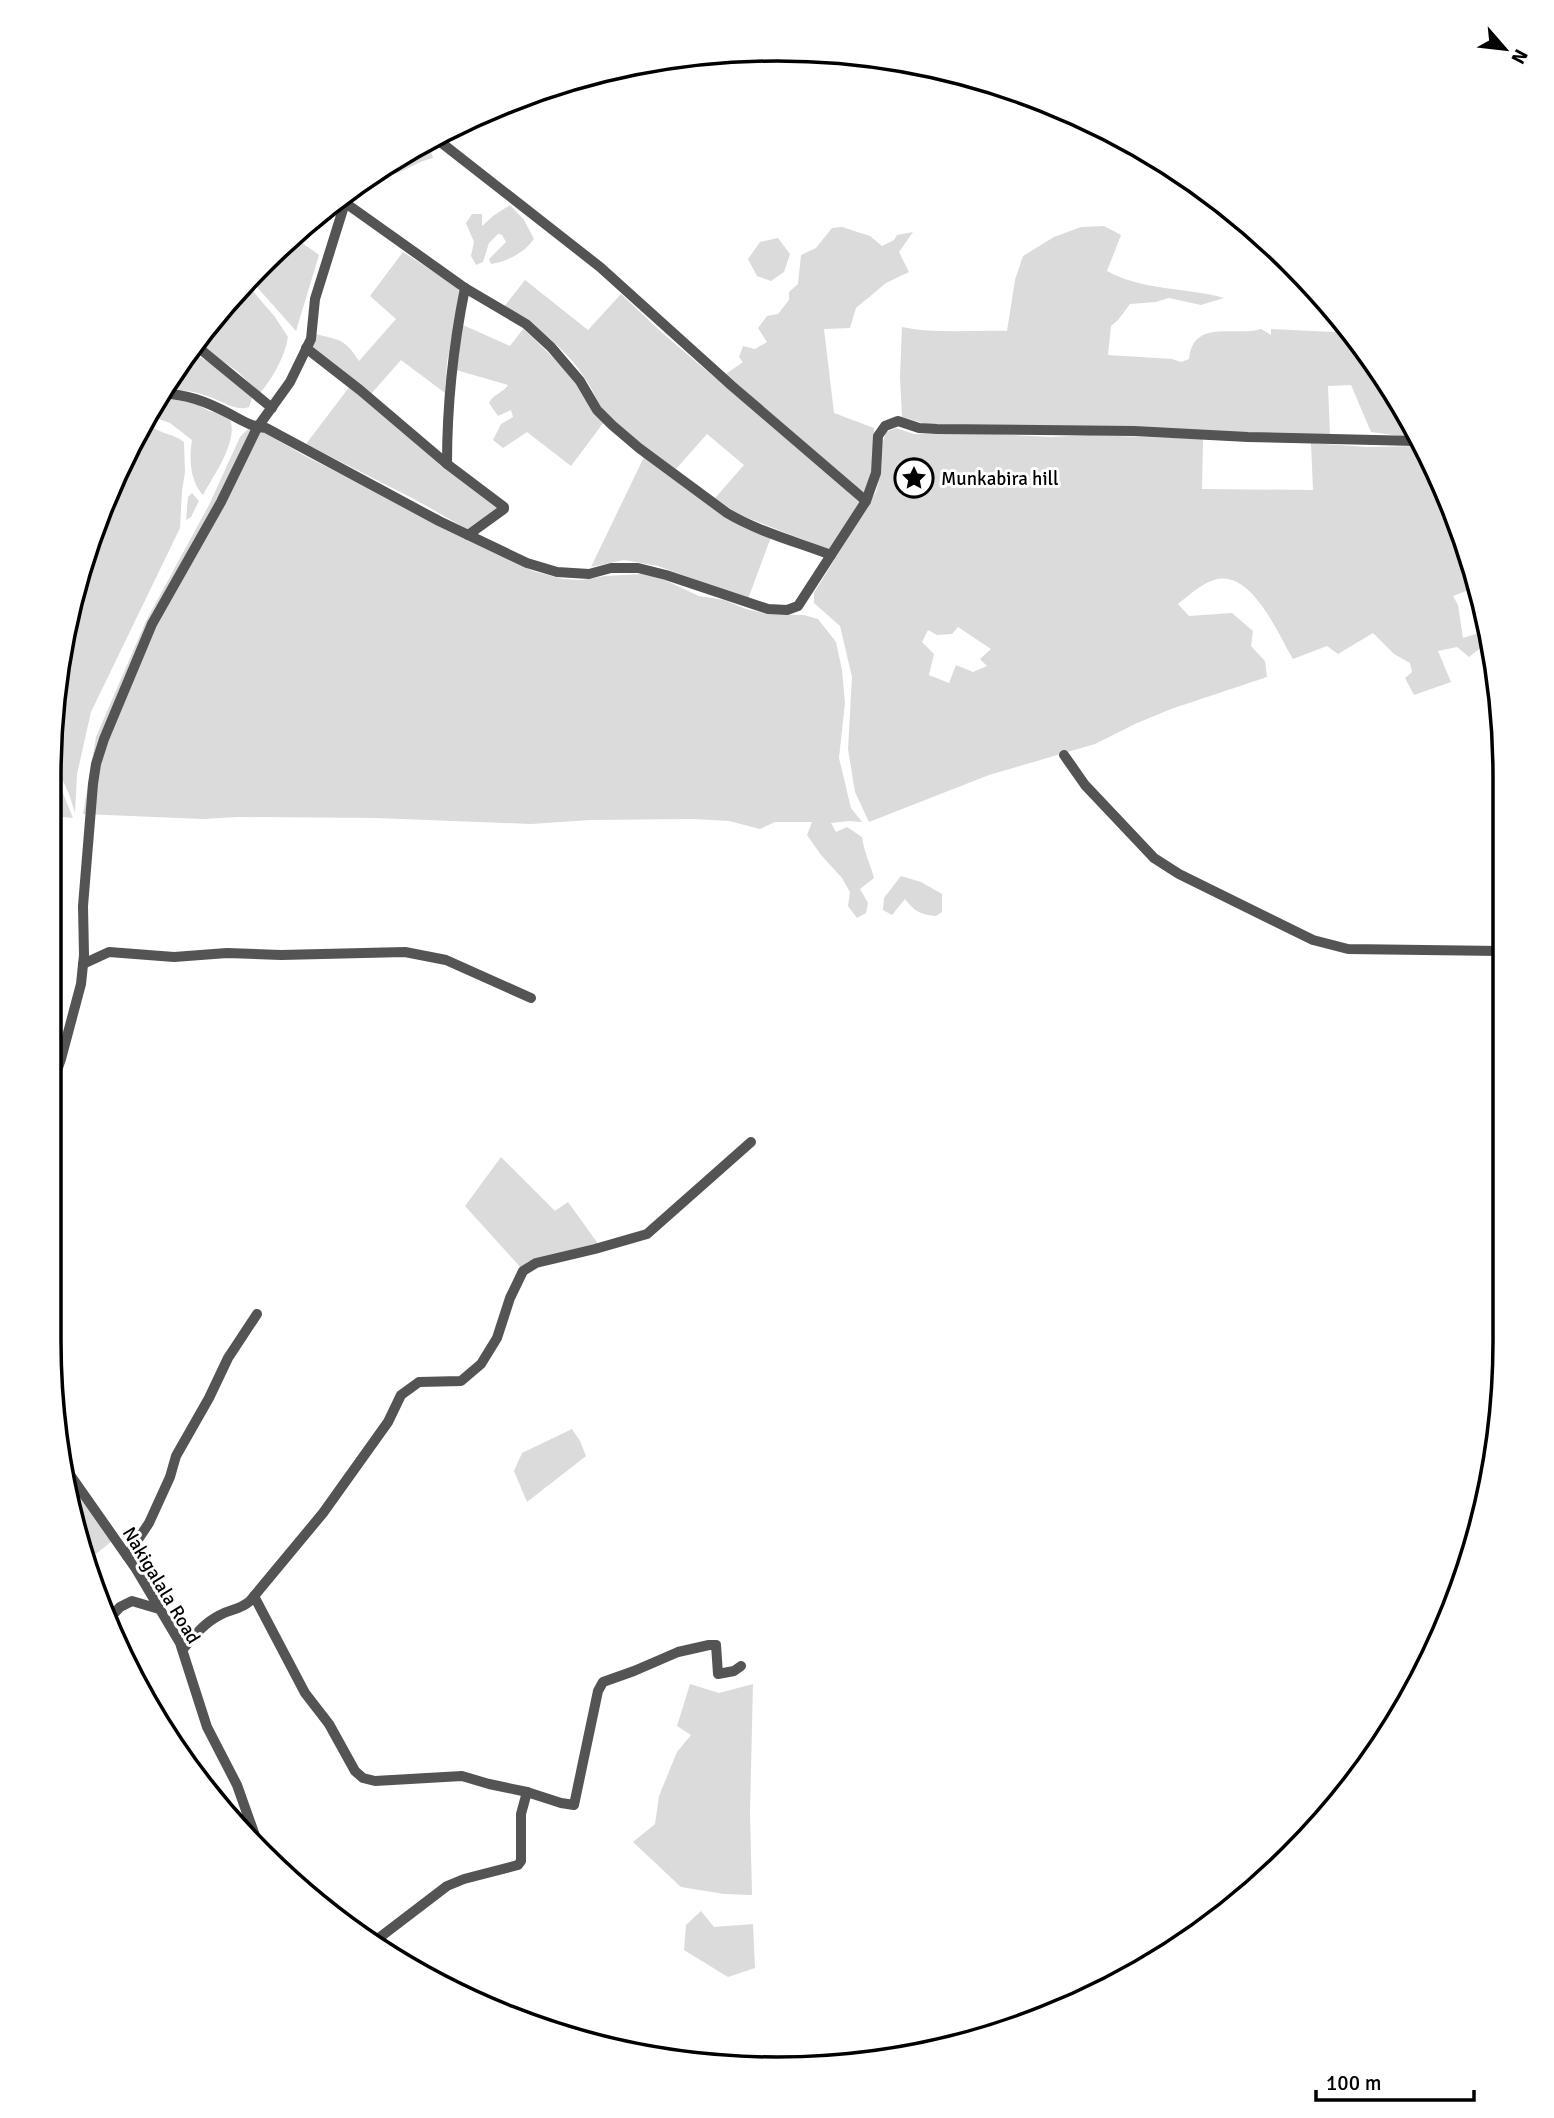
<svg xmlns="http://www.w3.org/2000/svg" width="1554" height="2118" font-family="Signika,sans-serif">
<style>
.green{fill:#dbdbdb;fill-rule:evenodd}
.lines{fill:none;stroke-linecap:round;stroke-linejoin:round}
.minor{stroke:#545454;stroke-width:10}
.labels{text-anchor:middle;stroke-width:6;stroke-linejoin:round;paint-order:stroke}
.poi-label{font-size:19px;fill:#000;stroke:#fff;text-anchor:start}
.street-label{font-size:19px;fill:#000;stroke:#fff}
.rim{fill:none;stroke:#000;stroke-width:3.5}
</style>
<rect width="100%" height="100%" fill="#fff"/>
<!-- green -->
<g class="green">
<path d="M416 148H430L433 158C416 162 402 173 384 178L381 174 373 175Z"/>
<path d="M510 205 524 220 534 239C524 253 508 261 491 264L489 259 506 242 502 235 498 234 489 243 483 262 476 265 471 256 474 242 466 223 472 214H482V226L493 216Z"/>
<path d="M1104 226 1121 235 1107 271C1143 291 1186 287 1224 298L1201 305 1169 298 1156 302 1130 304 1118 320 1111 326 1108 355 1172 359 1181 362 1189 359C1193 318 1235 337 1261 329L1271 335V329L1354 333 1415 438 1371 432 1351 385 1328 386 1330 434 1257 435 926 424 902 417 900 377 902 327C936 334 971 330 1007 331L1015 280 1023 256 1054 237 1081 227Z"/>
<polygon points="842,227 870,236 882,246 894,240 897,235 913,232 899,252 909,272 886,283 856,308 850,328 824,329 834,413 874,428 875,458 865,496 726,374 743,362 739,357 743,346 755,349 767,342 758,328 767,316 778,314 789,300 789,292 798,284 801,255 816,248 832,228"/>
<polygon points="294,237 319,255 296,331 249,278"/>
<polygon points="778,238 790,254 784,272 771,281 757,276 748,259 760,242"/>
<path d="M403 252 457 287 460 293 447 362 445 393 401 360 371 394 310 345 315 334C340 340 345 339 359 361L396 319 370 296Z"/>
<path d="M525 280 588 330 621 294 660 331 861 502 830 550 738 514 715 498 744 465 707 434 676 469C651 451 625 434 604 411 597 403 594 392 588 383 568 350 537 325 503 308Z"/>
<path d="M245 282 275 317 288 337C285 356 273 378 260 393L237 371 195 342 230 297Z"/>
<path d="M463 325 510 346 523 329C557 359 579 385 604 422L571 466 527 432 503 448 493 440 501 424 513 417 511 410 498 416 489 403C493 394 503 393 508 385L456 370Z"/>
<path d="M189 350 213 365 252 398 249 407C235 412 221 400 207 396 193 391 178 389 163 389L171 373Z"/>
<polygon points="350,386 440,465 498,508 467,529 414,499 306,444"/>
<path d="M157 400H189L209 411 228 416C242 437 213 476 203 495 190 481 189 458 192 440L170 423 153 417 150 413Z"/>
<path d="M146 421C156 434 171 432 184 442L185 472 182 491 180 528 91 712 77 774 75 813 69 794 55 763 51 734 74 589 105 498Z"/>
<path d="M896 428 914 434H990L1052 437 1088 435 1203 439 1202 489 1313 490 1311 443 1367 447 1420 446 1449 498 1474 588 1453 596 1458 605 1463 638 1485 631 1488 642 1469 657 1457 647 1438 651 1451 682 1414 695 1405 678 1412 672 1410 663 1394 654 1373 633 1338 654 1327 646 1293 659C1278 634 1251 568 1214 580 1201 584 1188 596 1178 604L1189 616 1232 613 1253 631 1251 646 1265 661 1267 677 1171 709 1137 723 1095 744 989 775 869 822 855 792 848 749 852 677 840 626 814 603V593L876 492 881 472 883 442 886 432ZM958 627 991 649 980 659 987 666 973 672 956 665 949 683 929 675 934 654 922 642 928 630 937 635 952 634Z"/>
<path d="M248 429 260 430 305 456 533 571 563 579 582 580 605 576 642 574 658 577 699 596 724 600 746 609 767 614 804 615 818 619 836 642 842 670 845 703 839 758 851 808 862 822 849 821 831 823 836 832 847 827 862 837C864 852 870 863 874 878L860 889 868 903 866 913 857 918 848 906 850 892 842 878 821 855 807 835 812 822H775L760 829 729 821 693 819 590 820 531 824 376 818 238 817 203 819 83 814 96 737 146 621 210 503 240 437Z"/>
<polygon points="644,457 720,514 742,526 771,537 748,599 658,566 624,560 591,567"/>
<polygon points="192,493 199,501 191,517 186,520 188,497"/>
<polygon points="50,761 73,818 50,816"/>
<path d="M901 876 921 882 942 894V912L936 916C921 915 914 911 905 899L892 915 883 910 884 898Z"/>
<polygon points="501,1157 555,1211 568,1202 599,1245 527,1262 521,1268 465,1206"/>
<polygon points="572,1429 580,1441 586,1456 527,1502 514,1471 522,1453"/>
<polygon points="67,1476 112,1541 85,1563 74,1530"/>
<polygon points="690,1684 719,1693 753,1684 750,1812 752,1895 724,1894 681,1887 633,1842 655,1824 659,1796 677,1752 691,1735 677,1726"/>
<polygon points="701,1911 714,1927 753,1924 755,1968 728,1977 684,1950 686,1925"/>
</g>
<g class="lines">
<!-- minor -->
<g class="minor">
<polyline points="434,137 600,267 732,386 866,501"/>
<path d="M337 197 465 288 526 324 551 347 580 381 597 410 612 425 639 448 727 513C759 532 797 542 831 555"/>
<polyline points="194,344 272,408"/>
<polyline points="306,348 360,390 447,464 504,507 504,509 468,535"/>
<path d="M160 394C185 393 207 402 230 414 241 420 252 427 266 428L439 521 527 563 557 572 589 574 611 568H638L666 575 768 609 787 610 798 606 866 501 876 473 878 436 885 426 898 421 919 428 937 429 1134 431 1248 437 1416 441"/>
<path d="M447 464C447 404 453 347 465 288"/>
<polyline points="1064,755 1085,785 1154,858 1179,874 1313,940 1348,949 1500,951"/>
<polyline points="83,964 109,952 174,957 227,953 281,955 405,952 446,960 531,998"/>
<polyline points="50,1090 61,1059 81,984 84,955 83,906 93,784 96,764 104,739 152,624 221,502 257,428 290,382 311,339 315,299 349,190"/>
<polyline points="66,1469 136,1569 180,1643 207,1727 237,1785 258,1844"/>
<polyline points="127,1556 149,1523 170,1477 176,1456 209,1398 228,1358 257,1314"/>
<polyline points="254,1596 305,1693 329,1724 355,1771 363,1778 375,1781 462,1776 489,1784 527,1792"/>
<polyline points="106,1622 120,1607 132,1601 159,1609"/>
<path d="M183 1649C194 1636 204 1623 220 1615 230 1609 240 1610 250 1601L323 1513 388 1422 401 1395 419 1382 461 1381 481 1364 497 1338 510 1298 523 1271 536 1263 595 1249 647 1234 751 1142"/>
<polyline points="375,1941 447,1886 464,1879 518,1865 521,1861 521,1814 527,1792 561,1803 574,1805 598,1691 603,1682 634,1671 678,1652 709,1645 716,1645 718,1674 734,1671 741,1666"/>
</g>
</g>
<!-- icons -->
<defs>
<g id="sight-ring" transform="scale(2.0125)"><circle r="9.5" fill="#fff" stroke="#000" stroke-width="1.5"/><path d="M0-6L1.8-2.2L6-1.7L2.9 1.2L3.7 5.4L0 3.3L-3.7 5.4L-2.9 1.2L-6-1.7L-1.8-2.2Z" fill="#000"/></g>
</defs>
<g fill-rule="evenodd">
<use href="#sight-ring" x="914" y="478"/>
</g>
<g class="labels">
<!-- poi labels -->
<g class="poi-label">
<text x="941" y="485">Munkabira hill</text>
</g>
<!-- street labels -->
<g class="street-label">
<text transform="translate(162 1585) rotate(59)" y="7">Nakigalala Road</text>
</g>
</g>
<!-- crop -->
<path d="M0 0H1554V2118H0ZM777 61H777A716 716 0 0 1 1493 777V1341A716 716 0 0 1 777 2057H777A716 716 0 0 1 61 1341V777A716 716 0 0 1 777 61Z" fill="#fff" fill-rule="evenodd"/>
<path class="rim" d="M777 61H777A716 716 0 0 1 1493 777V1341A716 716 0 0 1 777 2057H777A716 716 0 0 1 61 1341V777A716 716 0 0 1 777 61Z"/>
<!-- north arrow -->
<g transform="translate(1505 49) rotate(118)" stroke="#ffffff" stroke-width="5" paint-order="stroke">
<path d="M0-5L12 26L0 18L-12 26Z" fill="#000000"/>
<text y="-10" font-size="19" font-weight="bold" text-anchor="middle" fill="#000000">N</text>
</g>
<!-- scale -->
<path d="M1316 2090v10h158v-10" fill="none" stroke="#000000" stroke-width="3.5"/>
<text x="1326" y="2090" font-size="21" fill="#000000" stroke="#ffffff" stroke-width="5" paint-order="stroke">100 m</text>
</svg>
